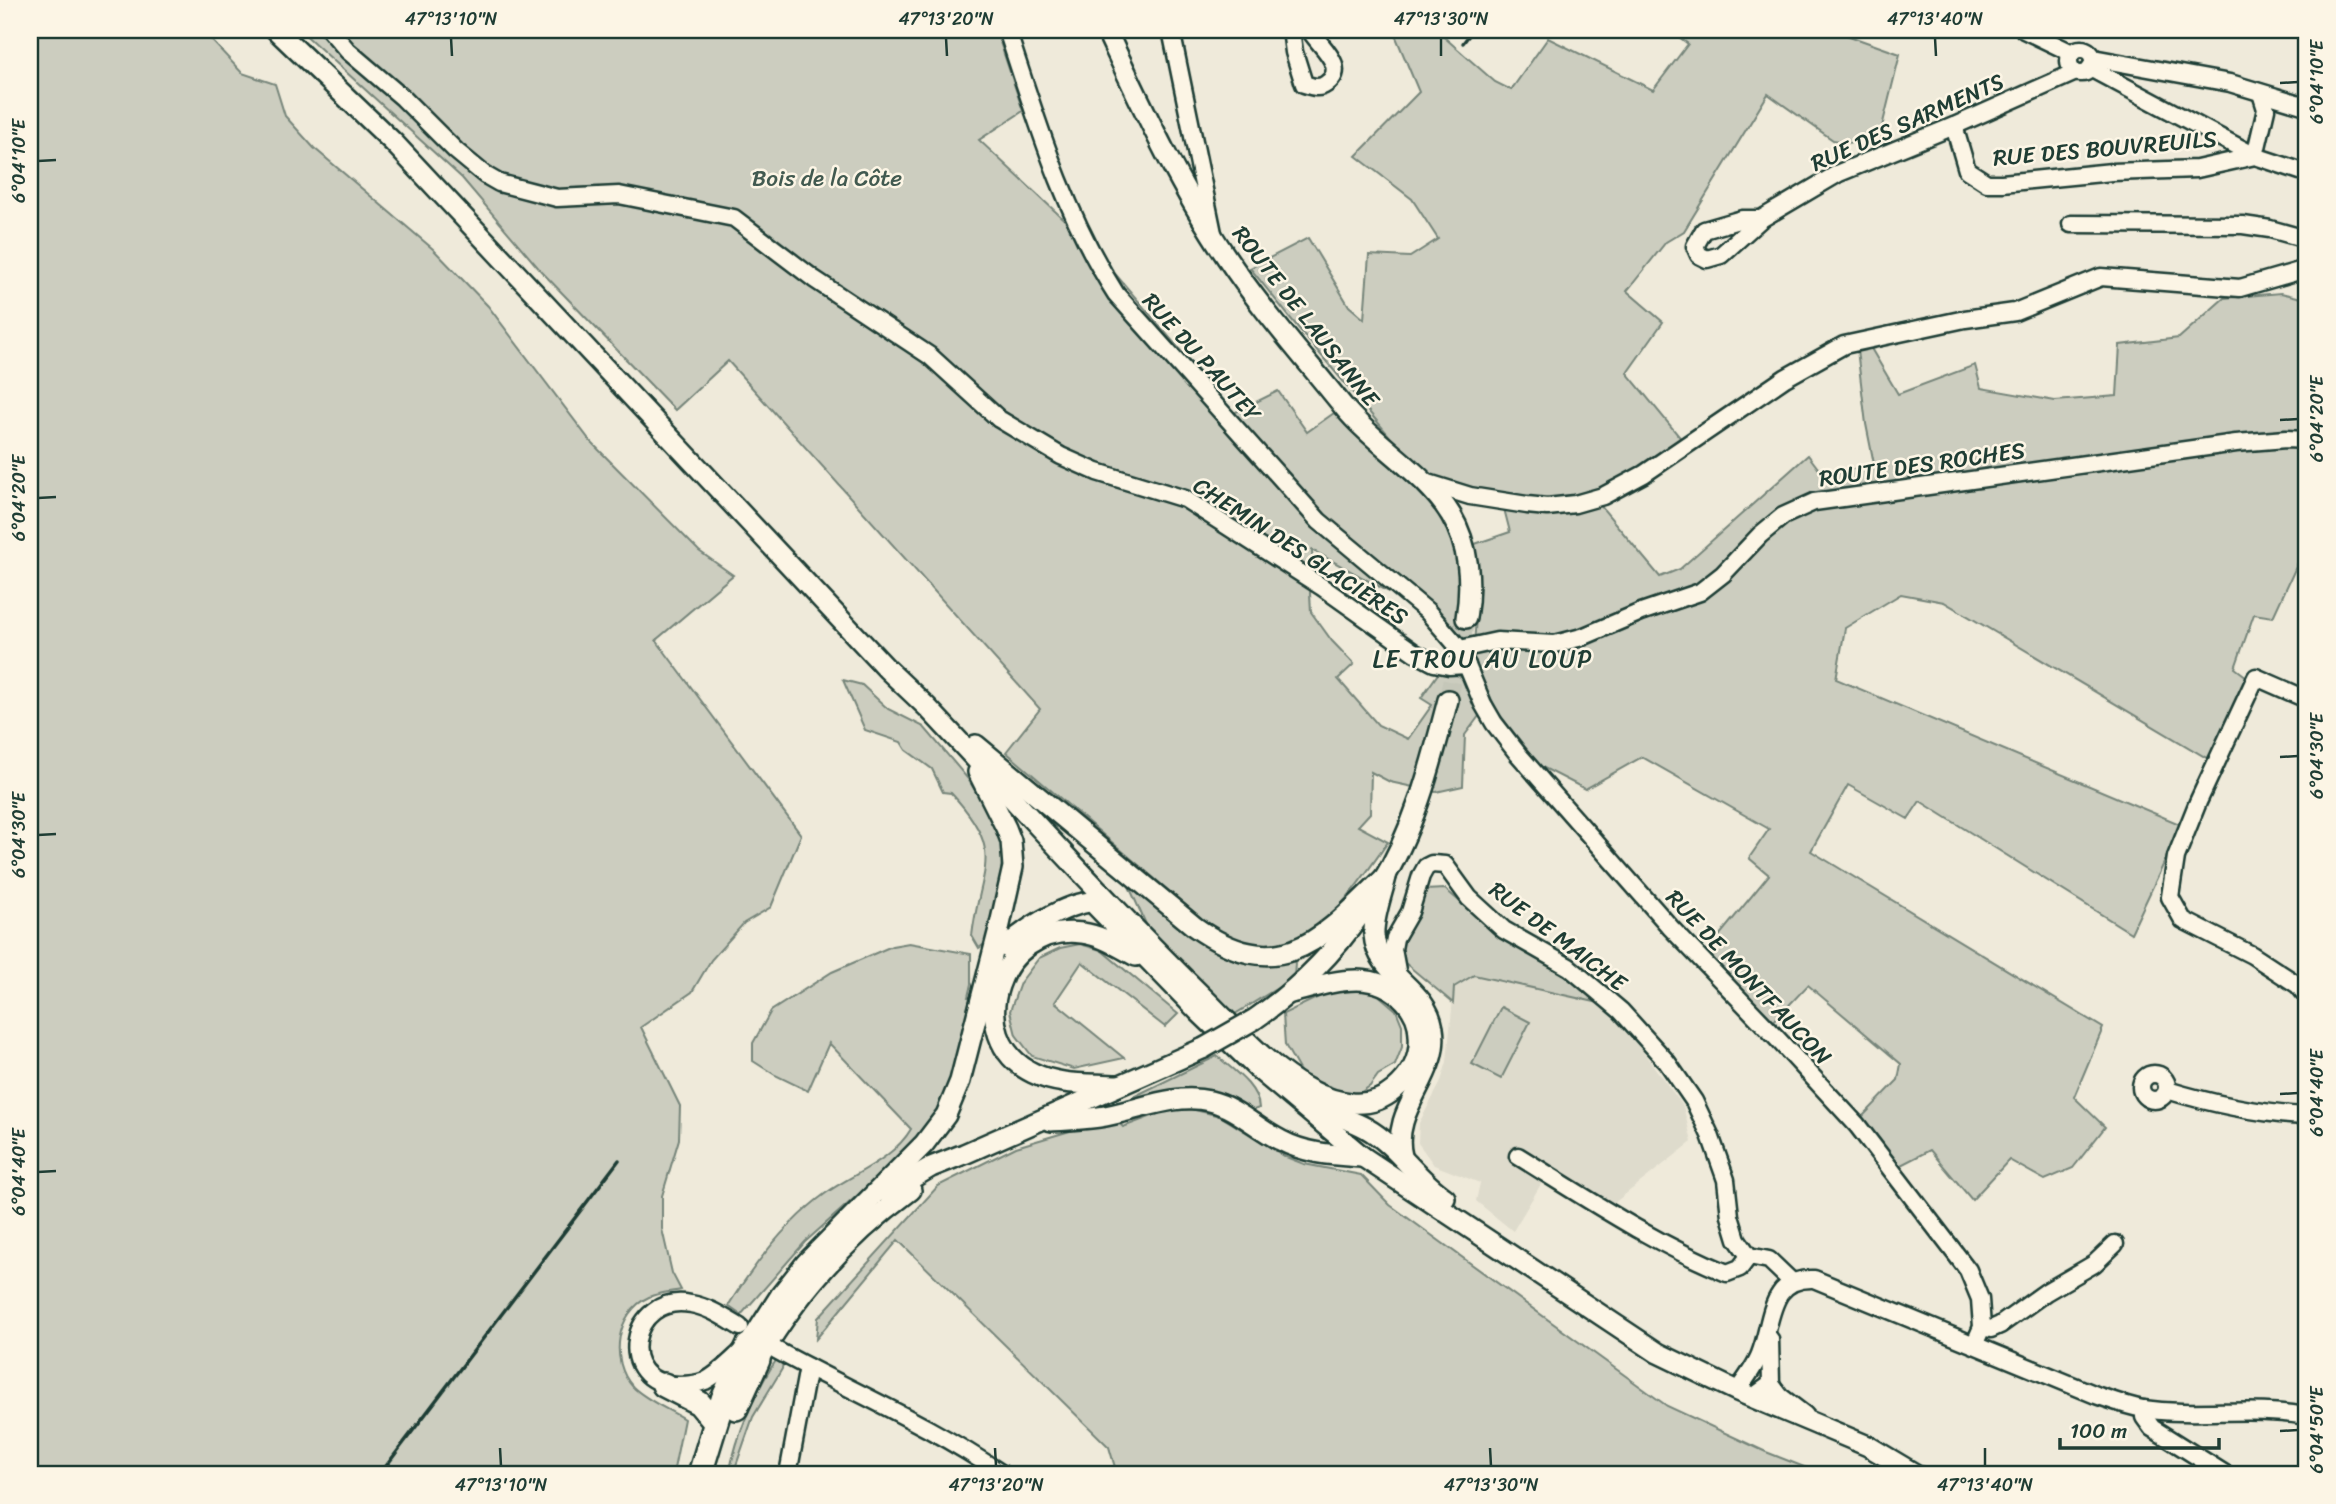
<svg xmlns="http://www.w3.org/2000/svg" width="2336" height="1504" font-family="Sriracha,sans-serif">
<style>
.built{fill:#dedbcc}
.green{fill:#cccdbf;stroke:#76857a;stroke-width:2}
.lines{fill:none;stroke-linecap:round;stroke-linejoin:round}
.major-tunnel{stroke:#c5c7b9;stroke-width:19;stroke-dasharray:19 10;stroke-linecap:butt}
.minor-casing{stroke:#1f3d34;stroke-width:21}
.major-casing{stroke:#1f3d34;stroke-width:24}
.highway-casing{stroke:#1f3d34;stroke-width:28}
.minor{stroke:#fcf5e5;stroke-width:16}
.major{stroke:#fcf5e5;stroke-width:19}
.highway{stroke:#fcf5e5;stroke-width:23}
.rail{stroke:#1f3d34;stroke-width:3.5}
.major-bridge-casing{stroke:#1f3d34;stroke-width:24;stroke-linecap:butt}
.major-bridge{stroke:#fcf5e5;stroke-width:19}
.ticks{fill:none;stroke:#1f3d34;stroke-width:2.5}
.labels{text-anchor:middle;stroke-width:5;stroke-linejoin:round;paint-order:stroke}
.street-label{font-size:23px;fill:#1f3d34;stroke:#fcf5e5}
.park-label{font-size:23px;fill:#425a50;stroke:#fcf5e5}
.neighbourhood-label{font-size:24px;letter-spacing:2px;fill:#1f3d34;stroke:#fcf5e5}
.neatline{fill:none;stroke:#1f3d34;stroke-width:2.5}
.ticks-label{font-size:18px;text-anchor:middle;fill:#1f3d34}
</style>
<rect width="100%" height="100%" fill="#efeada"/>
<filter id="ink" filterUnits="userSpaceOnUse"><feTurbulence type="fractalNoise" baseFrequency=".0143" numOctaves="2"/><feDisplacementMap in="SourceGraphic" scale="14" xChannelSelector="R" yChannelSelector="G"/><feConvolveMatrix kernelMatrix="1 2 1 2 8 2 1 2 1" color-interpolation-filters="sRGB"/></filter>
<g filter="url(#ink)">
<!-- built -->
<polygon class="built" points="1474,975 1595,1002 1621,1022 1683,1106 1692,1142 1609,1207 1544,1179 1513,1231 1476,1201 1480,1183 1434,1165 1418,1143 1419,1123 1440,1084 1447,1062 1454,987"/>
<!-- green -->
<g class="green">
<path d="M30 30H202L242 73 275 84 285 116 314 148 433 249 488 306 591 442 699 551 733 575 656 640 801 835 771 907 744 923 711 960 692 992 641 1027 680 1106 679 1139 662 1196V1229L672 1273 681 1290C671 1292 658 1293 649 1297 616 1312 609 1361 633 1387 646 1400 668 1409 684 1419L673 1474H30Z"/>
<path d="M300 30H996L1023 111 979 140 1088 242 1234 413 1278 391 1307 432 1334 413 1432 503 1459 544 1462 591 1454 633 1395 576 1387 591 1312 550 1313 577 1310 593 1311 612 1332 641 1354 664 1338 679 1378 725 1408 739 1432 705 1421 698 1442 668 1467 680 1482 712 1465 735 1463 786 1436 792 1390 782 1371 772 1370 813 1358 826 1388 842C1368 870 1323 939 1288 943 1275 945 1257 944 1245 942 1229 939 1215 927 1202 919L1006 752 1040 709 728 361 675 410 541 271 462 178Z"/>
<polygon points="1393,30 1436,30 1495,82 1511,90 1548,38 1653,90 1688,44 1670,30 1838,30 1838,32 1900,54 1877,147 1833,140 1768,94 1684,231 1666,242 1627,291 1663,322 1627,373 1683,441 1599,504 1660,577 1680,569 1808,455 1824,476 1874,464 1866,424 1857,350 1869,345 1898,394 1975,365 1981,388 2055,401 2117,396 2120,345 2179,338 2224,298 2281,293 2306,299 2306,545 2273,617 2254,614 2235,668 2247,677 2210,760 1944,602 1901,594 1845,628 1836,679 2182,825 2131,933 1920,801 1908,819 1848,785 1811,851 2103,1028 2074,1097 2105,1127 2073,1168 2045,1180 2009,1160 1972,1200 1930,1150 1897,1167 1859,1120 1898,1080 1901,1064 1808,985 1771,1024 1705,953 1769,875 1749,858 1769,829 1642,757 1585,789 1540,766 1497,711 1473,660 1478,588 1472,545 1510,532 1501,497 1430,478 1391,438 1304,335 1250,268 1308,238 1349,306 1364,319 1369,255 1410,257 1438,239 1412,199 1356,156 1419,92"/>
<path d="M843 680 862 685 888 709 924 727 968 779 996 824 1003 851 1000 882 987 942 979 948 972 936C980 867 1007 853 951 793L943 792 932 769 906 750 901 742 865 730Z"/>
<polygon points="1128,884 1170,919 1201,940 1292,959 1295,963 1294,978 1235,1014 1149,931"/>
<polygon points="1445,889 1485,923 1565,971 1595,1002 1474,975 1454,987 1453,1003 1405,963 1401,950 1424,890"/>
<path d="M909 943 971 954V984L968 997H974L951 1087 934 1123 887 1169 805 1242 741 1315 728 1306C753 1266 788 1220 826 1193 854 1173 893 1160 911 1129L829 1043 808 1091 775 1075 753 1061V1043L771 1011 832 972 892 946Z"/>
<polygon points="1080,944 1101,950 1178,1014 1165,1027 1082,962 1055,1002 1124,1058 1074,1069 1032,1056 1016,1035 1010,1011 1020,983 1039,958 1060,948"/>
<polygon points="1353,987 1375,992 1396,1010 1402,1025 1402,1047 1395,1065 1378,1075 1370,1086 1357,1095 1338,1094 1302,1075 1285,1045 1283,1014 1327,993"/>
<polygon points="1501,1007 1530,1022 1501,1079 1472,1064"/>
<path d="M1217 1056C1233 1070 1258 1086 1259 1108L1251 1111C1245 1107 1240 1101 1233 1098 1208 1083 1162 1096 1135 1101L1133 1097Z"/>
<polygon points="1191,1109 1220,1116 1286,1157 1304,1164 1361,1175 1390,1205 1667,1406 1766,1452 1822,1474 1117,1474 1109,1447 898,1240 816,1339 818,1318 938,1186 1016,1147 1070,1131 1118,1122 1123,1127 1168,1110"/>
<path d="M777 1359 783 1362 782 1369 753 1417 733 1474H729C737 1435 754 1392 777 1359Z"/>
</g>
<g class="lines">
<!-- major-tunnel -->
<polyline class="major-tunnel" points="1448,700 1466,618"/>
<!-- minor casing -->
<g class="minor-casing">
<g id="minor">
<polyline points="330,30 348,51 403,98 456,151 485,175 499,183 557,198 619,195 734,218 814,279 930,356 999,419 1061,456 1097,472 1185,499 1322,587 1415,653 1434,663 1449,666 1467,665"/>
<path d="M1007 30C1037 121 1064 213 1116 294L1319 521 1427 611 1460 649 1483 704 1494 723 1518 754 1671 928 1772 1033 1857 1125 1968 1270 1980 1299 1982 1327 1975 1343"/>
<polyline points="1171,30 1213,233"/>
<path d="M1291 30 1294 52 1304 84C1313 87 1319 89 1326 84 1350 67 1318 45 1310 30"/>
<polyline points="2024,30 2072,53"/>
<circle cx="2081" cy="61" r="12"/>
<polyline points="2093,58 2230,83 2306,106"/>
<polyline points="2090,68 2255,156 2306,173"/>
<polyline points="1954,126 1967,170 1987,183 2002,183 2112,172 2197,169 2255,156 2266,109 2261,93"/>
<polyline points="1761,219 1742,219 1704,230 1695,246 1699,255 1707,259 1721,255 1761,219 1839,173 1954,126 2076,72"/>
<polyline points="2071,224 2243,225 2270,229 2306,239"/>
<polyline points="1425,482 1470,496 1527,505 1547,507 1575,504 1603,496 1644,474 1785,378 1844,345 1965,319 2015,312 2101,277 2240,288 2306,269"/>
<polyline points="1460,649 1497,641 1555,644 1582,637 1641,612 1700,592 1723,574 1760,535 1783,516 1814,502 2236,443 2286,439 2306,440"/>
<polyline points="2306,699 2256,677 2198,802 2176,857 2170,897 2183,920 2252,955 2298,985 2306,995"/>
<polyline points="1398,976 1393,949 1395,938 1410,912 1421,876 1426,867 1432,864 1445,865 1469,898 1504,930 1569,967 1621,1011 1667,1062 1694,1101 1710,1135 1726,1180 1730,1216 1737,1239 1749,1256 1769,1260 1792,1282"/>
<circle cx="2154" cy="1087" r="13"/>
<path d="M2167 1090C2213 1104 2259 1114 2306 1116"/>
<path d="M1518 1156C1586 1198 1653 1243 1727 1273L1740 1268 1749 1256"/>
<path d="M740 1327C725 1318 709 1307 691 1304 629 1292 613 1385 679 1385 687 1385 697 1384 705 1381 719 1374 732 1360 743 1350"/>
<polyline points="1982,1327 1991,1329 2000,1325 2046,1292 2094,1264 2115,1244"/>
<path d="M776 1350C851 1391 931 1425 1002 1474"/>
<polyline points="1771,1384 1780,1396 1805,1415"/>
<path d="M1737 1391C1745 1380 1755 1367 1760 1354 1773 1322 1768 1277 1814 1279L2096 1395C2111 1400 2127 1406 2143 1409 2197 1417 2253 1406 2306 1416"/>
<polyline points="1753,1397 1771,1384 1770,1339"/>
<polyline points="2144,1409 2144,1417 2152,1428 2225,1474"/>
<polyline points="788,1474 808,1367"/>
</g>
</g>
<!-- major casing -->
<g class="major-casing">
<g id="major">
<path d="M276 30 394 143 887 669 927 707C1018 804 1107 903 1202 996 1235 1028 1268 1068 1310 1090 1336 1104 1370 1111 1394 1090 1411 1076 1421 1057 1419 1035 1419 1022 1413 1010 1405 1001 1373 966 1330 983 1291 993"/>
<path d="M1106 30C1142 106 1178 185 1225 255 1260 308 1303 356 1343 406 1374 445 1426 473 1451 515 1469 545 1472 583 1466 618"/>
<path d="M976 745 1195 927C1283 989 1324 936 1386 876"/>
<path d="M1386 877C1382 895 1373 917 1374 935 1377 976 1426 986 1433 1028 1441 1076 1390 1108 1402 1156"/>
<path d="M1379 887C1415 829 1431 765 1448 700"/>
<polyline points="1096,906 1198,1011 1257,1068 1363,1157 1658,1353 1737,1391 1868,1446 1915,1474"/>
<path d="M1006 947C1028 926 1077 896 1107 902"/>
<path d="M1255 1019C1298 989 1332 956 1362 912"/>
<path d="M1118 1085C1090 1083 1059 1086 1033 1073 961 1038 998 922 1082 933 1101 935 1119 947 1136 956"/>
<path d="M1312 1093C1331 1120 1341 1114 1366 1128 1398 1146 1415 1178 1445 1198"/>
<path d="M1051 1121C1067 1120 1084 1119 1099 1117 1136 1112 1173 1092 1210 1101 1236 1107 1256 1128 1280 1140 1306 1154 1333 1155 1363 1157"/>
<polyline points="887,1193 931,1167 964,1154 1204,1048"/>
<polyline points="748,1346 780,1296 806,1263 924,1144 946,1115 960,1081 999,929 1013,867 1011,841 1006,828 978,772"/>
<path d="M758 1360C797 1293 848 1236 911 1190"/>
</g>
</g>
<!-- highway casing -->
<g class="highway-casing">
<g id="highway">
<polyline points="664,1385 699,1403 715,1422"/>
<polyline points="736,1408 758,1360"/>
<polyline points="700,1474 723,1399 748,1346"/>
</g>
</g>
<!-- minor -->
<use href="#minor" class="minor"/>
<!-- major -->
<use href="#major" class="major"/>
<!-- highway -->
<use href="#highway" class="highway"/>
<!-- rail -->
<g class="rail">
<polyline points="1463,43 1473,30"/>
<polyline points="380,1474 619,1160"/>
</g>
<!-- major-bridge casing -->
<g class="major-bridge-casing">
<polyline id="major-bridge" points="1204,1048 1255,1019"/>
</g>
<!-- major-bridge -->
<use href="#major-bridge" class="major-bridge"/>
</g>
</g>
<!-- ticks -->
<path class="ticks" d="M451 38 452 56M946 38 947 56M1441 38V56M1935 38 1936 56M2280 83 2298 82M38 161 56 160M2280 420 2298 419M38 498 56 497M2280 757 2298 756M38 835 56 834M2280 1094 2298 1093M38 1172 56 1171M2280 1431 2298 1430M500 1448 501 1466M995 1448 996 1466M1490 1448 1491 1466M1985 1448V1466"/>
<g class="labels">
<!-- street labels -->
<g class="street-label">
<text transform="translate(1907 122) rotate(-24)" y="8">RUE DES SARMENTS</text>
<text transform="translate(2105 148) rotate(-5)" y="8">RUE DES BOUVREUILS</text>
<text transform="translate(1306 316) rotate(52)" y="8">ROUTE DE LAUSANNE</text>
<text transform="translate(1202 357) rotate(48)" y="8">RUE DU PAUTEY</text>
<text transform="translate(1922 464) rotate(-8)" y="8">ROUTE DES ROCHES</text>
<text transform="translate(1301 551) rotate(33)" y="8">CHEMIN DES GLACIÈRES</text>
<text transform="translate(1558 936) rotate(37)" y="8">RUE DE MAICHE</text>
<text transform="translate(1749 977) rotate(47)" y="8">RUE DE MONTFAUCON</text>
</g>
<!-- park labels -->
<g class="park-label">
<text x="827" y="186">Bois de la Côte</text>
</g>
<!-- neighbourhood labels -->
<g class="neighbourhood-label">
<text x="1483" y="667">LE TROU AU LOUP</text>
</g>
</g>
<!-- margin -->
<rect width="2336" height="1504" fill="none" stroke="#fcf5e5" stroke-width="77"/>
<!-- scale -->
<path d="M2060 1438v10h159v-10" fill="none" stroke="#1f3d34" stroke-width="3.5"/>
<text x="2070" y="1438" font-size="21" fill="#1f3d34" stroke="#fcf5e5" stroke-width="5" paint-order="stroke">100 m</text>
<rect x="38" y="38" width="2260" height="1428" class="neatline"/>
<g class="ticks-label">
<text x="451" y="25">47°13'10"N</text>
<text x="946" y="25">47°13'20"N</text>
<text x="1441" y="25">47°13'30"N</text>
<text x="1935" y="25">47°13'40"N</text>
<text transform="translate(2317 82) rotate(-90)" y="6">6°04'10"E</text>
<text transform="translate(19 161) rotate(-90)" y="6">6°04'10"E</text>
<text transform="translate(2317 419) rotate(-90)" y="6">6°04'20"E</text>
<text transform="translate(19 498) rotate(-90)" y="6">6°04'20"E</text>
<text transform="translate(2317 756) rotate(-90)" y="6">6°04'30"E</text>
<text transform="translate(19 835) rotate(-90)" y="6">6°04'30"E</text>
<text transform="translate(2317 1093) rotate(-90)" y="6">6°04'40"E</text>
<text transform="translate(19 1172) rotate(-90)" y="6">6°04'40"E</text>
<text transform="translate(2317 1430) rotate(-90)" y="6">6°04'50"E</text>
<text x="501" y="1491">47°13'10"N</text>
<text x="996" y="1491">47°13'20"N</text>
<text x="1491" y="1491">47°13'30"N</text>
<text x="1985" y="1491">47°13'40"N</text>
</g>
</svg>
